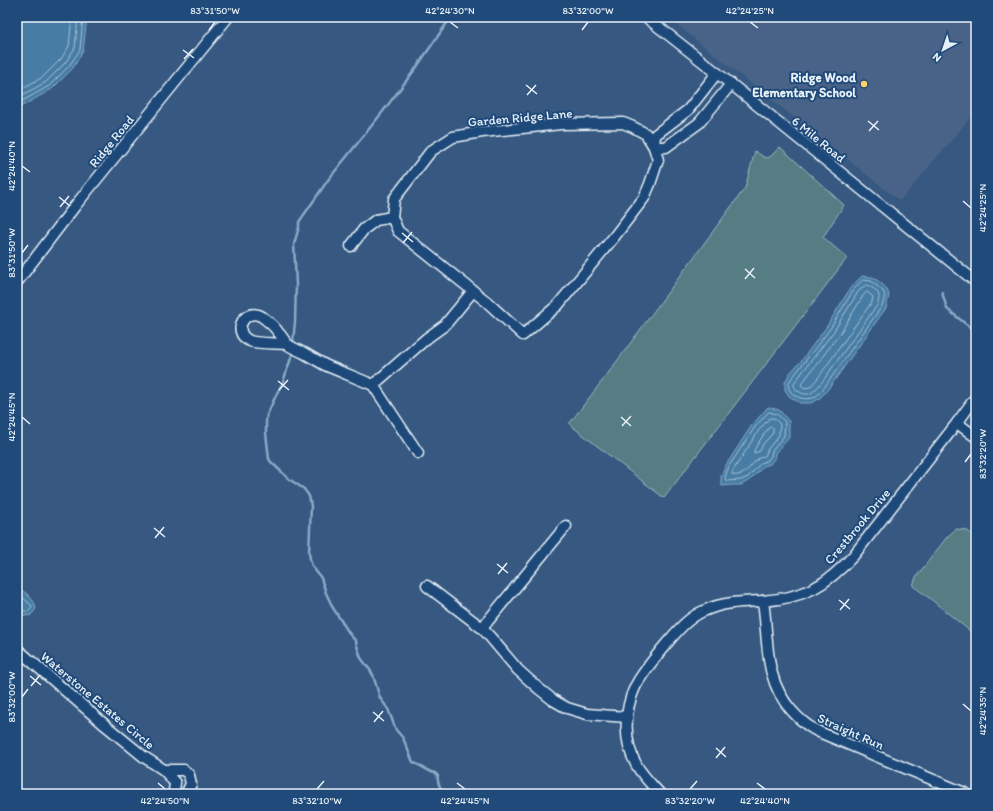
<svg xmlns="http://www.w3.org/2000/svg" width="993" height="811" font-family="Itim,sans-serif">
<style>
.built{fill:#496488}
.green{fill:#567d83;stroke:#9fb7be}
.water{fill:#477ca4;stroke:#87abc6}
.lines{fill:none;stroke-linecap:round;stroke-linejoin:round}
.shore{stroke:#a8c2d6;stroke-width:1}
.stream{stroke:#87abc6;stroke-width:2.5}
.minor-casing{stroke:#e8f1f8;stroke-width:13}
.minor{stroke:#1f4a7a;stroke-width:10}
.ticks{fill:none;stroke:#e8f1f8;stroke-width:1.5}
.poi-dot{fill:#ffd166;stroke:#1f4a7a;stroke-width:1.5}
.labels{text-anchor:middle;stroke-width:4;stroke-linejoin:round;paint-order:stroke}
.poi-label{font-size:13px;font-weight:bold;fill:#e8f1f8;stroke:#1f4a7a;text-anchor:end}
.street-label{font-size:13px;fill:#e8f1f8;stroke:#1f4a7a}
.neatline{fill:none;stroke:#e8f1f8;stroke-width:1.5}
.ticks-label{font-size:10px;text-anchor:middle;fill:#e8f1f8}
</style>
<rect width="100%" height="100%" fill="#365881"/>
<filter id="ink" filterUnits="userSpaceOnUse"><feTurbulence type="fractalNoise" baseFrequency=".025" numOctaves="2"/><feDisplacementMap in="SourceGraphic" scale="8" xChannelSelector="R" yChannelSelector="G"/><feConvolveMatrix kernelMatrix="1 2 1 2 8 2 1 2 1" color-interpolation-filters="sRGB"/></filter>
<g filter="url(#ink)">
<!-- built -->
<polygon class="built" points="667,17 961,17 970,24 976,58 976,111 900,201"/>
<!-- green -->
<g class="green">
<polygon points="780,147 844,205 823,237 847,258 664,498 569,424 606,376 745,188 755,151 765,158 770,157"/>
<polygon points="956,529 966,530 976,537 976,636 928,597 913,586 916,577 947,537"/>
</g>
<!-- water -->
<g class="water">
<polygon points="17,17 87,17 83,51 73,68 52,89 17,109"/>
<polygon points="862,276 872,277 881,283 887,289 889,295 886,308 829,388 819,399 811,403 800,403 789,396 785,390 785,382 790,373 802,360 827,326 851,287"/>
<polygon points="768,407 779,410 789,421 789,438 775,453 775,458 770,464 764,466 750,480 741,485 732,485 722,486 721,483 721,476 726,465 752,425"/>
<path d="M17 587C25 592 35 599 36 609L31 615 25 616 17 611Z"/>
</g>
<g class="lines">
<!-- shore -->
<g class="shore">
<polyline points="17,91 43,77 61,59 69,46 72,17"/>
<polyline points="17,98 46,82 65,63 75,48 78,17"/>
<polyline points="17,104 49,86 69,66 80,50 83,17"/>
<path d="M863 280 871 281 883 291 885 296 882 306 826 385C823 389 819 394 815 397 807 401 793 398 789 389 788 387 789 384 789 382L830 329 854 289Z"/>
<path d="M866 285C871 286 879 291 879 297 879 297 878 304 878 304L822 382C815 390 810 399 798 391 795 389 794 388 794 383L834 331 858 292Z"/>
<polygon points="867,292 871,295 873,297 872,302 864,313 818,378 810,387 805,388 801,385 802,383 813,369 839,335 863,296"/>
<polygon points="769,412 777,414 785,422 784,436 772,451 771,456 768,460 761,463 748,477 741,480 726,481 725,477 729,466 755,427"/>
<path d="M770 418H774L780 424 779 435 768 449 765 456C764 456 759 458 759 458 749 465 747 477 733 475L732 473 734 469 759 430Z"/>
<polygon points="770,427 772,427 773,428 773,433 763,444 760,451 754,453 754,450 764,434"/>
<polyline points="17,592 31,605 32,607 29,611 27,612 20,609 17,608"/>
</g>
<!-- stream -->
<g class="stream">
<polyline points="942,292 947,309 976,332"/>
<polyline points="293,342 295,322 296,284 294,244 299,227 299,222 328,180 381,114 416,68 451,17"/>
<path d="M292 355 283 382 277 393 267 415 266 421V433L269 459 271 462 289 479 304 489 309 496 311 506 309 552 310 559 312 566 321 578 326 593 333 608 351 636 356 641 357 646 361 658 370 670 373 675 380 698 388 709 396 730 403 738 413 762 431 772 435 773 438 776C436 782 441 789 444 794"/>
</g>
<!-- minor casing -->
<g class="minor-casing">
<g id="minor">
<polyline points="646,17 731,84 976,282"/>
<polyline points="654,147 646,134 633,127 623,123 561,124 482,132 453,137 431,151 394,199 392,217 398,231 487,302 523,335 558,305 614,237 644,198 650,184 658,160 654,147 655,135 688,110 717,73"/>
<polyline points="654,147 666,147 699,123 731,84"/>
<polyline points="351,246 364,229 376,220 392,217"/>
<polyline points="17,282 75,206 228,17"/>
<path d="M287 344C278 343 258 344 250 341 229 332 247 303 265 319 270 323 275 327 278 332 282 336 284 341 287 344 292 348 298 350 304 353 311 357 318 361 325 365 341 372 357 378 373 385L427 338 445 325 473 291"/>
<polyline points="373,385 418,453"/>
<polyline points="957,423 976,437"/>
<polyline points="427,586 482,628 491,638 518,670 538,688 553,700 567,708 587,714 626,717"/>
<path d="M763 601C769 641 763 679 792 711 800 720 808 727 819 732L967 794"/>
<polyline points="482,628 566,526"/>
<polyline points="17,649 105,725 144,757 164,770 175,783 174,791 173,794"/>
<polyline points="164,770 184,770 189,775 191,784 186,794"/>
<path d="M660 794C652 785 643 776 637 766 623 742 624 711 635 687 642 673 652 662 661 650 674 635 687 617 706 610 724 602 743 602 762 601 804 598 826 586 854 555L957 423 976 397"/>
</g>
</g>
<!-- minor -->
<use href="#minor" class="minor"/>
</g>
</g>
<!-- ticks -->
<path class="ticks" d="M450 22 458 28M750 22 758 28M209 30 215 22M582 30 588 22M183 50 194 58M184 59 193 49M526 85 537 94M527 95 536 85M868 121 879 130M869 131 878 121M22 166 30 172M59 197 70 206M963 201 971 208M60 207 69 196M402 233 413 242M403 243 412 232M22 253 28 245M745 269 755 278M745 279 754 268M278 381 289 390M279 390 288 380M22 417 30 424M621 417 631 426M622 426 631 416M965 462 971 454M154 528 165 537M155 538 164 527M497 564 508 573M498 574 507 563M839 600 850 609M840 610 849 599M30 676 41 685M31 686 40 675M22 697 28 689M963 704 971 711M373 712 384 721M374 722 383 711M716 748 726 757M716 758 725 747M158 783 165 789M457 783 465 789M757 783 765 789M317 789 324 781M690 789 697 781"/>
<!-- markers -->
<circle class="poi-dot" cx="864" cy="84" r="4"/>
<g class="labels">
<!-- poi labels -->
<g class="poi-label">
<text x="856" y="82">Ridge Wood<tspan x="856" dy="15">Elementary School</tspan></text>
</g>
<!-- street labels -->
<g class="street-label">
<text transform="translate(520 117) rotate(-5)" y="5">Garden Ridge Lane</text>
<text transform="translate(819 139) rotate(39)" y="5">6 Mile Road</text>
<text transform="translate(111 141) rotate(-51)" y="5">Ridge Road</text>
<text transform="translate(857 526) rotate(-50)" y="5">Crestbrook Drive</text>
<text transform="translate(98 700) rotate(40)" y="5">Waterstone Estates Circle</text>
<text transform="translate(851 731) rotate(24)" y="5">Straight Run</text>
</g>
</g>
<!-- margin -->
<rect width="993" height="811" fill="none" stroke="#1f4a7a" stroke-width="44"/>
<!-- north arrow -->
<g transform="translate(943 50) rotate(220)" stroke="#1f4a7a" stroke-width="3" paint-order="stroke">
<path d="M0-3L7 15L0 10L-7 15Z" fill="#e8f1f8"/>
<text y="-6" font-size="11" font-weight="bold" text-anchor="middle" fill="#e8f1f8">N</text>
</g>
<rect x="22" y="22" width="949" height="767" class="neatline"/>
<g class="ticks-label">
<text x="215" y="14">83°31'50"W</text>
<text x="450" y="14">42°24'30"N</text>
<text x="588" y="14">83°32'00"W</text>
<text x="750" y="14">42°24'25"N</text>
<text transform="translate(11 166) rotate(-90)" y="4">42°24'40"N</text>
<text transform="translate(982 208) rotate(-90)" y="4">42°24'25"N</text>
<text transform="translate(11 253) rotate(-90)" y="4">83°31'50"W</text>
<text transform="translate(11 417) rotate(-90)" y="4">42°24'45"N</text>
<text transform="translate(982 454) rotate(-90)" y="4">83°32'20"W</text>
<text transform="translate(11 697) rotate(-90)" y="4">83°32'00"W</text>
<text transform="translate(982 711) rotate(-90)" y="4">42°24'35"N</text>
<text x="165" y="804">42°24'50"N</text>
<text x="317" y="804">83°32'10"W</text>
<text x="465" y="804">42°24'45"N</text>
<text x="690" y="804">83°32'20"W</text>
<text x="765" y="804">42°24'40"N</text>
</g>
</svg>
